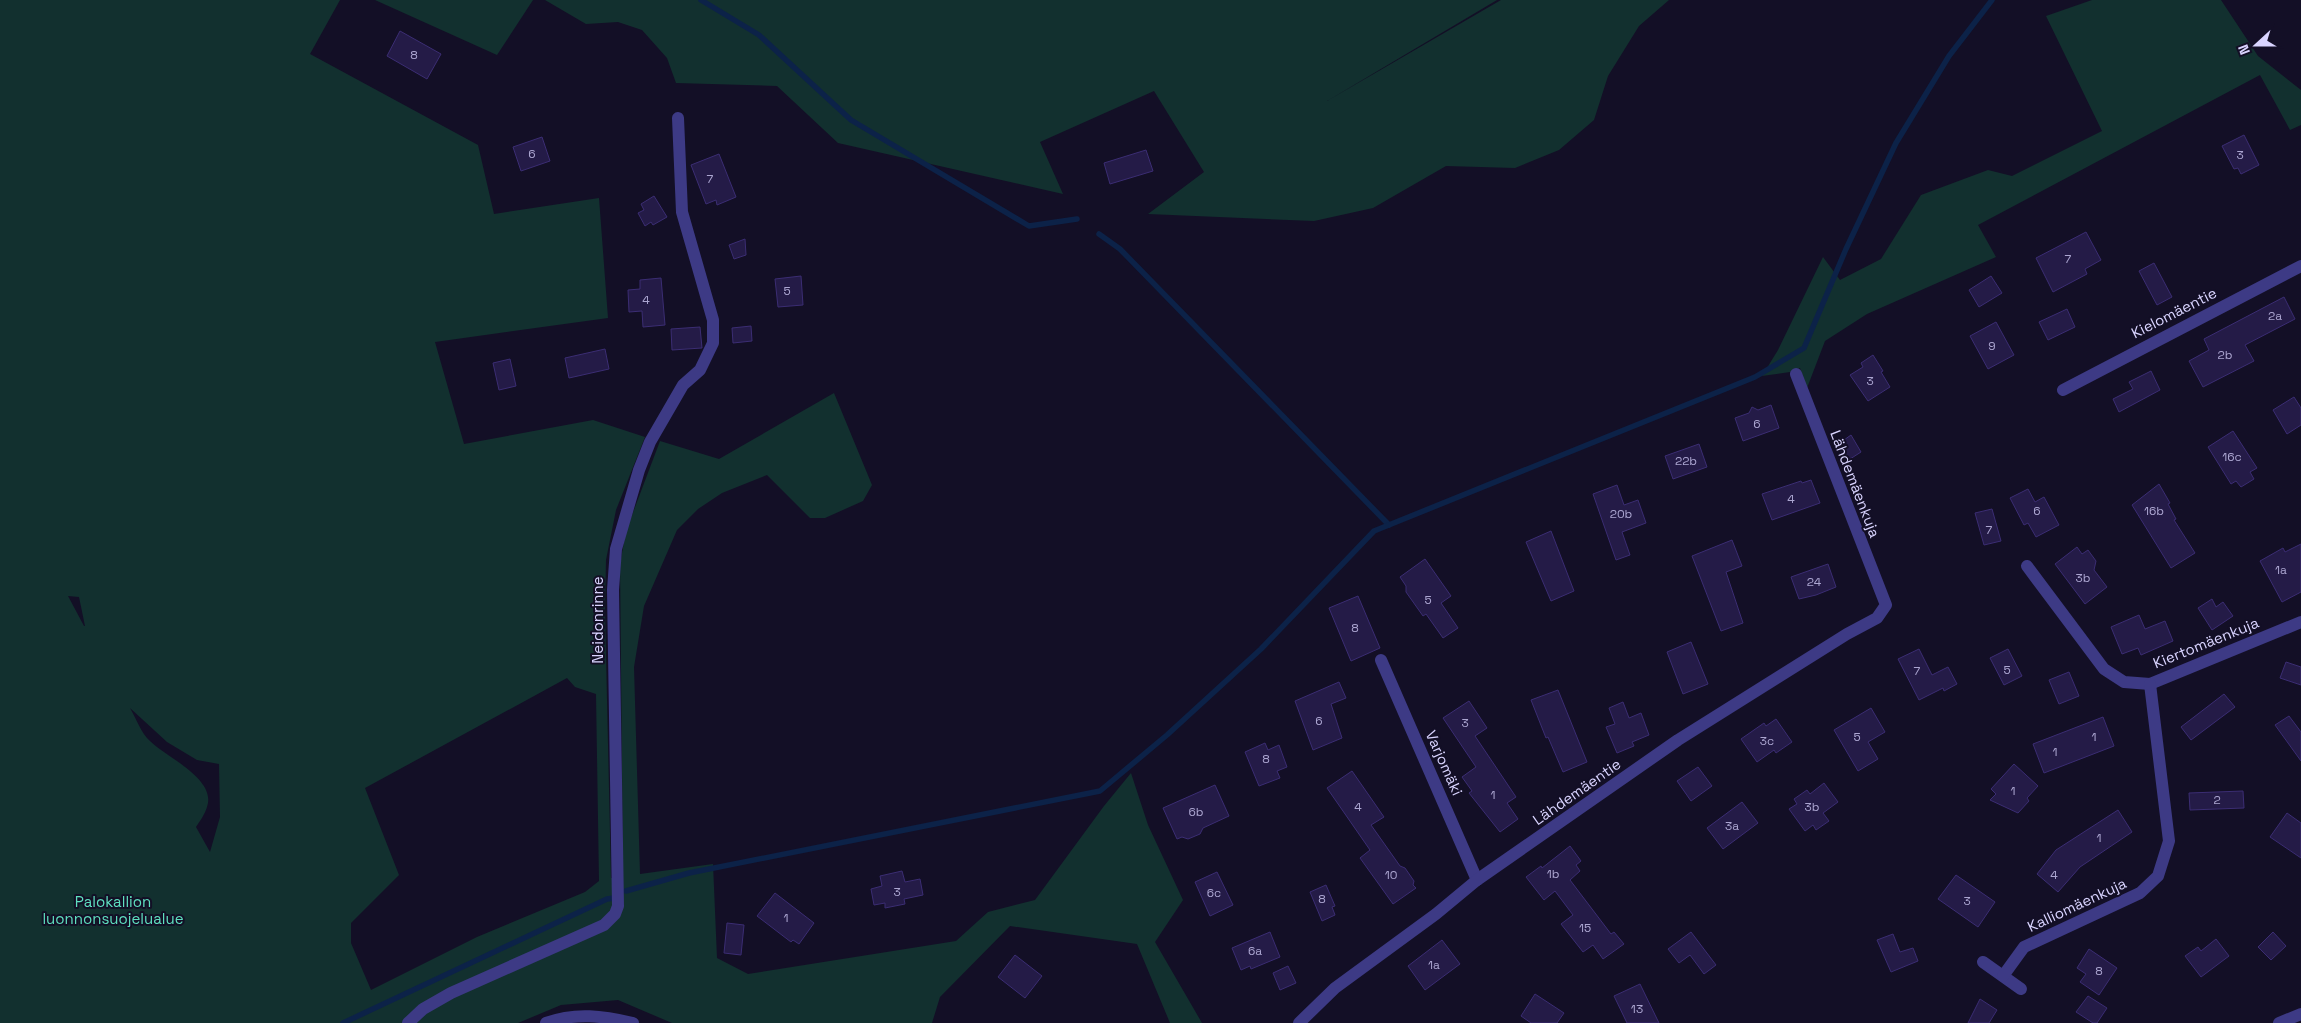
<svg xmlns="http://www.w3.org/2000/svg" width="2301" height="1023" font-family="'Space Grotesk',sans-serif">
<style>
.green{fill:#12302f;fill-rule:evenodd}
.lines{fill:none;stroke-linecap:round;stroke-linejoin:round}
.stream{stroke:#0c2248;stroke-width:5.5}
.building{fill:#241b47;stroke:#3b2d73}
.minor{stroke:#3d3a85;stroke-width:12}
.tertiary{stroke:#3d3a85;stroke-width:12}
.labels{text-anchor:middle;stroke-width:4;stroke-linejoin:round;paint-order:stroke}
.number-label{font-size:12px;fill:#aca6d1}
.street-label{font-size:15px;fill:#d9d4ff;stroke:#130f26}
.park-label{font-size:15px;fill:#5fe0c0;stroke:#130f26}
</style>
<rect width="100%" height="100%" fill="#130f26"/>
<!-- green -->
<g class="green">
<path d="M0 0H340L310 54 478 145 494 214 599 198 608 318 435 342 464 444 593 420 645 437 616 510 606 560 605 610 611 878 623 876 620 564 626 531 660 441 719 459 834 393 872 485 863 501 825 518H810L767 475 722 493 698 509 677 530 644 606 634 667 640 874 713 864 717 958 748 974 956 941 988 912 1035 900 1104 806 1131 773 1148 825 1183 900 1155 942 1202 1023H1170L1137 944 1010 926 940 997 932 1023H672L618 1000 561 1005 518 1023H0ZM68 596 79 597 85 626H84ZM567 678 575 687 596 694 599 881 585 892 477 937 371 990 351 943V923L399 875 365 788ZM130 708 167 742 197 760 219 764 220 817 210 852 196 827C200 821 205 814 207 807 217 779 166 757 150 741 141 733 136 718 130 708Z"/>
<polygon points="375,0 533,0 497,55"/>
<polygon points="545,0 1497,0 1327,101 1501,0 1669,0 1639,26 1608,76 1594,120 1559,150 1515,168 1446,166 1373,208 1314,221 1148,214 1204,172 1154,91 1040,142 1063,194 838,143 777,86 676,83 667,58 642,30 618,22 586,24"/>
<polygon points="2092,0 2221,0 2258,56 2301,90 2301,125 2290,130 2260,75 1978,225 1996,257 1867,314 1825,341 1807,388 1800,368 1790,372 1762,376 1778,350 1823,257 1840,280 1881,259 1921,195 1988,170 2012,176 2102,131 2046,16"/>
</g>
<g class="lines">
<!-- stream -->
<g class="stream">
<polyline points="701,0 759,35 851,120 1029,226 1077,219"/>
<polyline points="1099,234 1120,249 1389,525"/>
<polyline points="626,891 689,873 1100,791 1167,735 1261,649 1374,531 1755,377 1804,348 1846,249 1896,143 1949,56 1992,0"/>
<polyline points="343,1023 607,899 614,898"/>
</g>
</g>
<!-- building -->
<g class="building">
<polygon points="400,31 441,54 427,79 387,56"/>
<polygon points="2244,135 2259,165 2241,174 2238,168 2234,169 2222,146"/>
<polygon points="542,137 550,161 521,171 513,147"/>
<polygon points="1146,150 1153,171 1110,184 1104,163"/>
<polygon points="719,154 736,197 717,205 716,200 706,204 691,165"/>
<polygon points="654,196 667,217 653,225 651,222 645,226 638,213 644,210 641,204"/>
<polygon points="2086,232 2101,260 2085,269 2087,274 2053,292 2036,258"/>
<polygon points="745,239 746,255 734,259 729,245"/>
<polygon points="2154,263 2172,297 2157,305 2139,271"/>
<polygon points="801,276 803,305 778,307 775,279"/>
<polygon points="1991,276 2002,293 1979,307 1969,290"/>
<polygon points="661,278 665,325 643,327 642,311 629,312 628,290 640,289 640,280"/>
<polygon points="2284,297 2295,319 2245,345 2254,361 2203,387 2189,361 2209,350 2204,339"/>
<polygon points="2067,309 2075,327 2048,340 2039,322"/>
<polygon points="1996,322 2014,355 1988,369 1970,336"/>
<polygon points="751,326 752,341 733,343 732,328"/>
<polygon points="700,327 702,348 672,350 671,329"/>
<polygon points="605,349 609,369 569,378 565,358"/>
<polygon points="1873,355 1883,371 1881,372 1890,387 1868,401 1850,375 1863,367 1861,363"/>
<polygon points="510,359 516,386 499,390 493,363"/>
<polygon points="2151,371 2160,390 2119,412 2113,399 2133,389 2129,382"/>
<polygon points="2294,397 2301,408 2301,425 2287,434 2273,410"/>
<polygon points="1771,405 1779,428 1743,441 1735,418 1749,413 1752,407 1758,410"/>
<polygon points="2233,431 2257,468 2250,472 2254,479 2241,487 2236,481 2231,484 2208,447"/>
<polygon points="1851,435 1861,452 1847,461 1837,445"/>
<polygon points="1699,444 1707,467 1673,479 1665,456"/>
<polygon points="1811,480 1820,503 1772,520 1762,494 1801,481 1802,483"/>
<polygon points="2159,484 2170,503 2168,504 2176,519 2174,520 2195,553 2171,568 2132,505"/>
<polygon points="1617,485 1624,505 1638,500 1646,523 1622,532 1630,555 1616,560 1593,494"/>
<polygon points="2028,489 2035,502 2044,497 2059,525 2036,537 2028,523 2024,525 2010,498"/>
<polygon points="1992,509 2001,541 1984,545 1975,513"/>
<polygon points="1551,531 1574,591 1551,601 1526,542"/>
<polygon points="1732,540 1742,566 1726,572 1743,623 1721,631 1692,556"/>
<polygon points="2301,544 2301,592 2282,602 2260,561 2283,548 2285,552"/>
<polygon points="2077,547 2082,554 2088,550 2096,561 2094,570 2107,587 2085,604 2055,564"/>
<polygon points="1425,559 1451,596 1441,603 1458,628 1443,638 1426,614 1423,616 1406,592 1406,586 1400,577"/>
<polygon points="1828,564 1836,587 1816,595 1799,599 1791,577"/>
<polygon points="1358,596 1380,648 1351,661 1329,608"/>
<polygon points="2212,599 2216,607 2223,602 2233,616 2212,630 2198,608"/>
<polygon points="2139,615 2145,629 2165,621 2173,641 2141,655 2138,648 2122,654 2111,627"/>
<polygon points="1691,642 1708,684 1683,694 1667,652"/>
<polygon points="1919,649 1932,675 1948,667 1957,684 1944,691 1943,688 1919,700 1898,659"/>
<polygon points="2008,649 2022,676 2004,685 1990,658"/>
<polygon points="2286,662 2301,667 2301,685 2280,678"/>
<polygon points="2069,672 2079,696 2059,704 2049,680"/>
<polygon points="1339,682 1346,698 1331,704 1342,738 1313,750 1295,701"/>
<polygon points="1558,690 1587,762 1563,772 1548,737 1546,738 1531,700"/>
<polygon points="2224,694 2235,707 2191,740 2181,727"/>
<polygon points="1469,701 1487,728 1475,736 1516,797 1507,803 1518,819 1500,832 1469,793 1472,791 1462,777 1476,767 1443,718"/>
<polygon points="1623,702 1629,718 1641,713 1649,735 1632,742 1634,746 1617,753 1606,727 1615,724 1609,708"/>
<polygon points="1871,708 1885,732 1868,742 1878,759 1858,771 1834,730"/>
<polygon points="2289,716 2301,732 2301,761 2275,725"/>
<polygon points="2103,717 2114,746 2044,773 2033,744"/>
<polygon points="1776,719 1792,742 1776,753 1774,750 1757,762 1741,739 1764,723 1766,726"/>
<polygon points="1265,743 1268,750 1279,745 1287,767 1277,771 1280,778 1259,786 1245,752"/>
<polygon points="2014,764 2038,786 2027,798 2029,801 2018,813 1990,800 1996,794 1991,789"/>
<polygon points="1698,767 1712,786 1691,801 1677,781"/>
<polygon points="1352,771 1384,817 1371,825 1400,866 1405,868 1414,881 1413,885 1416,888 1393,904 1360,858 1370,850 1327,788"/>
<polygon points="1824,783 1838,802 1823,813 1829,821 1816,830 1813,825 1805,831 1789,809 1797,804 1794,799 1807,790 1810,794"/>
<polygon points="1215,785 1229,816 1203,828 1200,834 1188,839 1182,837 1177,839 1163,808"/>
<polygon points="2243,791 2244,808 2190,810 2189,793"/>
<polygon points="1742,802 1758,823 1723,849 1707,828"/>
<polygon points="2118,810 2132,832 2080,867 2058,892 2037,874 2056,850"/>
<polygon points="2287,813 2301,823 2301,858 2270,837"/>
<polygon points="1570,846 1581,861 1576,865 1580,871 1570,880 1611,934 1614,932 1624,944 1603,959 1593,945 1583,952 1561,924 1573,915 1555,891 1544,900 1526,877 1541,866 1542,868"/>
<polygon points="902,871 905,882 920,879 923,895 904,899 905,904 885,908 885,903 874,905 871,889 882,886 880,876"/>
<polygon points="1217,872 1233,905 1210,916 1195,882"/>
<polygon points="1956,875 1995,902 1978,927 1938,899"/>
<polygon points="1326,885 1335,906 1332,907 1335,915 1322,921 1310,892"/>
<polygon points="775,893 814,923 799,944 793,940 791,942 757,916"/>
<polygon points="727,923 744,925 741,955 724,953"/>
<polygon points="1270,932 1280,957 1251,969 1250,966 1241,970 1232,948"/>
<polygon points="1691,932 1716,965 1704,974 1690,955 1679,963 1668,949"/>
<polygon points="2273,932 2286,946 2271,960 2258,947"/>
<polygon points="1893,934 1900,952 1913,948 1918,961 1891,972 1877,940"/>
<polygon points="2216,939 2229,956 2201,977 2185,956 2198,947 2201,951"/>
<polygon points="1442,940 1460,964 1425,990 1408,966"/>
<polygon points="2089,949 2117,968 2099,995 2080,982 2086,974 2077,968"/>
<polygon points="1015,955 1042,976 1025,998 998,977"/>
<polygon points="1288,966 1296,983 1280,990 1273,973"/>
<polygon points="1640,984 1659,1023 1627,1023 1614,996"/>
<polygon points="1535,994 1564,1013 1557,1023 1531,1023 1521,1016"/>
<polygon points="2088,996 2107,1008 2097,1023 2093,1023 2076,1012"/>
<polygon points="1980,999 1997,1010 1989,1023 1968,1023"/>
</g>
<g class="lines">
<!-- minor -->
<g class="minor">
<polyline points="2063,390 2301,266"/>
<polyline points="2027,566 2104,669 2124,682 2150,684 2301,622"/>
<polyline points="1381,660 1477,880"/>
<polyline points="1983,962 2021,989"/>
<polyline points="2003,976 2024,947 2140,893 2158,876 2169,841 2150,684"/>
<polyline points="408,1023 423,1009 451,993 604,925 615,914 618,906 613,590 616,549 639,470 650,442 683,385 700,370 713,343 713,320 682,212 678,118"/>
<polyline points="1299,1023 1335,988 1436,914 1477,880 1678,740 1847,634 1877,618 1886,605 1796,374"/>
<polyline points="2279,1023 2301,1014"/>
</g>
<!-- tertiary -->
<path class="tertiary" d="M546 1023C576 1012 603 1016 633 1023"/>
</g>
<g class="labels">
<!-- number labels -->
<g class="number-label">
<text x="414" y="59">8</text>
<text x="532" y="158">6</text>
<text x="2240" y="159">3</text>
<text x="710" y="183">7</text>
<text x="2068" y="263">7</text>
<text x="787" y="295">5</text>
<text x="646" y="304">4</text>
<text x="2275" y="320">2a</text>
<text x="1992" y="350">9</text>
<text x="2225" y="359">2b</text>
<text x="1870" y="385">3</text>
<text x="1757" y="428">6</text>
<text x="2232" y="461">16c</text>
<text x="1686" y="465">22b</text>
<text x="1791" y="503">4</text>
<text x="2037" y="515">6</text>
<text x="2154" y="515">16b</text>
<text x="1621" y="518">20b</text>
<text x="1989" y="534">7</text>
<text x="2281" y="574">1a</text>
<text x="2083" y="582">3b</text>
<text x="1814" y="586">24</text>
<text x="1428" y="604">5</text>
<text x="1355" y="632">8</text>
<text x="2007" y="674">5</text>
<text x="1917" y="675">7</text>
<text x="1319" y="725">6</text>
<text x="1465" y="727">3</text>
<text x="1857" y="741">5</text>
<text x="2094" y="741">1</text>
<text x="1767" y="745">3c</text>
<text x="2055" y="756">1</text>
<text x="1266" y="763">8</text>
<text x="2013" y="795">1</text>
<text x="1493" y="799">1</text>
<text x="2217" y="804">2</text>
<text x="1358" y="811">4</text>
<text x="1812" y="811">3b</text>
<text x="1196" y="816">6b</text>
<text x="1732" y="830">3a</text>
<text x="2099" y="842">1</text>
<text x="1553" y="878">1b</text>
<text x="1391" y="879">10</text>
<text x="2054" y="879">4</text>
<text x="897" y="896">3</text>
<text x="1214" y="897">6c</text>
<text x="1322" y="903">8</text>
<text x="1967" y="905">3</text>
<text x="786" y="922">1</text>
<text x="1585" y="932">15</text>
<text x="1255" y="955">6a</text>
<text x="1434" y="969">1a</text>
<text x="2099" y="975">8</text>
<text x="1637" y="1013">13</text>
</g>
<!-- street labels -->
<g class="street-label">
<text transform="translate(2174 313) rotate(-27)" y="5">Kielomäentie</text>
<text transform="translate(1855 484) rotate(69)" y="5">Lähdemäenkuja</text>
<text transform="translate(598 620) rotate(-90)" y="5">Neidonrinne</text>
<text transform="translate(2206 643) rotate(-22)" y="5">Kiertomäenkuja</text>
<text transform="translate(1444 763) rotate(66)" y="5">Varjomäki</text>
<text transform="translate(1577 792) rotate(-35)" y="5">Lähdemäentie</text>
<text transform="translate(2077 905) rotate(-25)" y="5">Kalliomäenkuja</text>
</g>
<!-- park labels -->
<g class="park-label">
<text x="113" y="907">Palokallion<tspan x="113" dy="17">luonnonsuojelualue</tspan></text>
</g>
</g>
<!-- north arrow -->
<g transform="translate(2256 45) rotate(249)" stroke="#130f26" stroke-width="4" paint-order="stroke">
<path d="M0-4L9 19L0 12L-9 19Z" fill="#d9d4ff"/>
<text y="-8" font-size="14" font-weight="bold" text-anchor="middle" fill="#d9d4ff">N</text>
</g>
</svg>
